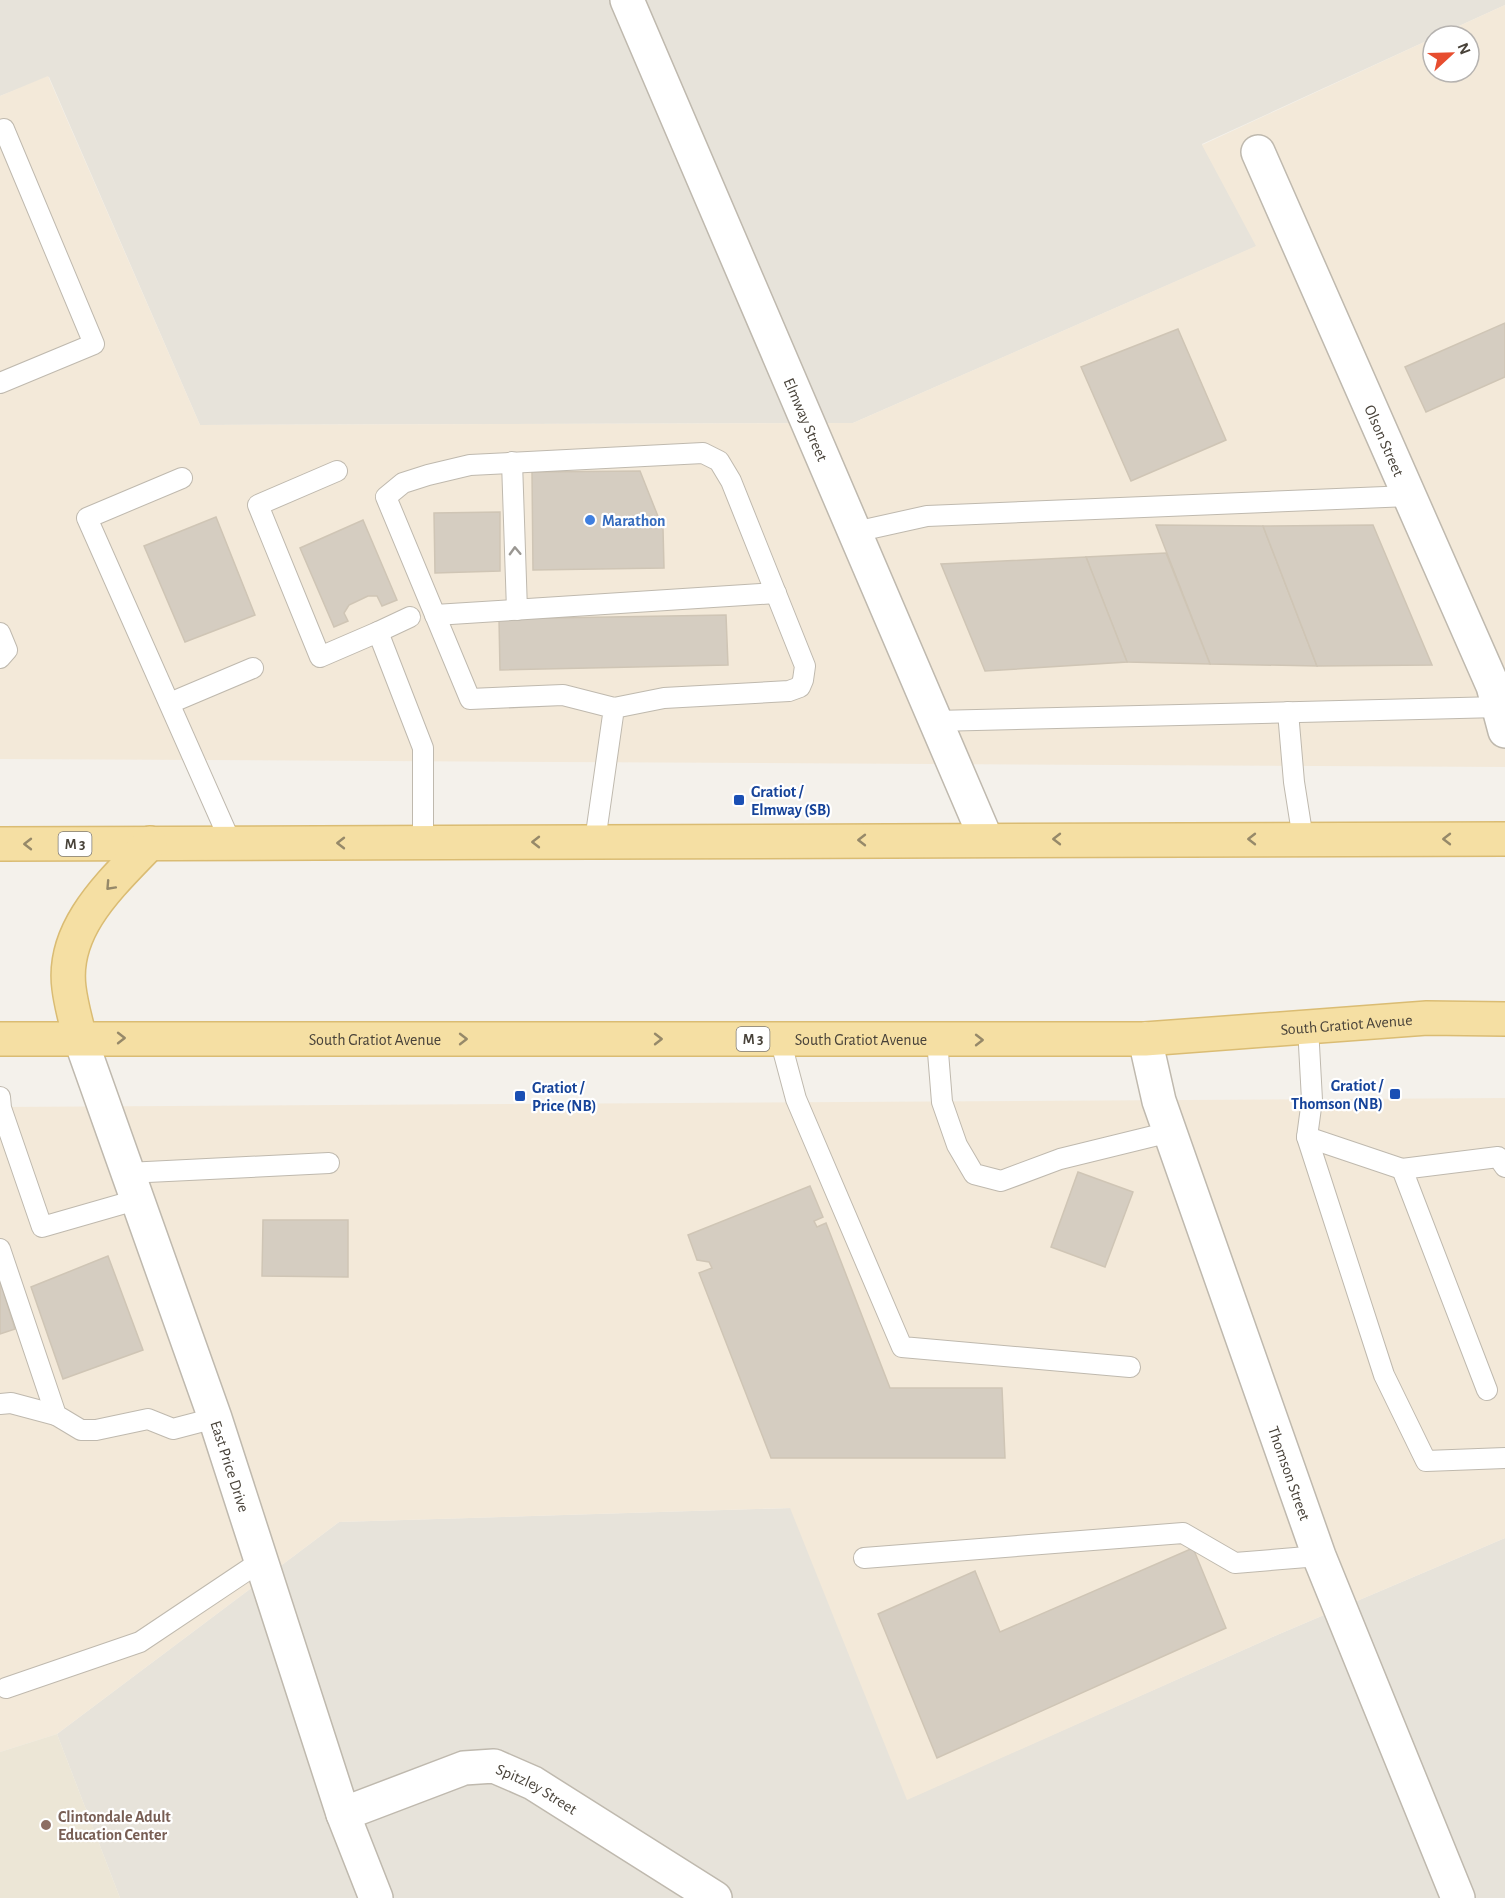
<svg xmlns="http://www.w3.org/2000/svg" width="1505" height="1898" font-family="'Alegreya Sans',sans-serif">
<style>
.residential{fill:#e7e3da}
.commercial{fill:#f3e9d9}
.education{fill:#ece6d6}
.building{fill:#d5cdc1;stroke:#cfc5b5;stroke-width:1.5}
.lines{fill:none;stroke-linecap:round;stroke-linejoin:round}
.service-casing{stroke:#bfb9ae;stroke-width:22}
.minor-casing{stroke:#bfb9ae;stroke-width:36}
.primary-casing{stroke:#dabc73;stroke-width:36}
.service{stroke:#fff;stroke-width:20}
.minor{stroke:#fff;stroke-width:33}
.primary{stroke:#f5dfa3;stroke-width:33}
.oneway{stroke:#9a9792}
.oneway2{stroke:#968969}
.shop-dot{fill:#3f7fe0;stroke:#fff;stroke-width:2}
.transit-dot{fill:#1a4fb4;stroke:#fff;stroke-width:2}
.education-dot{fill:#8d6e63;stroke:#fff;stroke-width:2}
.labels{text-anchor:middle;stroke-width:4.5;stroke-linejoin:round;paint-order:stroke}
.shield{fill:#fff;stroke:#7f7b74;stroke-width:1.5}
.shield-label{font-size:15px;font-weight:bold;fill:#484239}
.street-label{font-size:16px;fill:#484239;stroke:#fff}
.shop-label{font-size:16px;font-weight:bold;fill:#366cbe;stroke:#fff;text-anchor:start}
.transit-label{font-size:16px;font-weight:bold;fill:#164399;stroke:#fff;text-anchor:start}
.education-label{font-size:16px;font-weight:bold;fill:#785e54;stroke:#fff;text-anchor:start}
</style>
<rect width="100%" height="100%" fill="#f4f1eb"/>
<!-- residential -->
<g class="residential">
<polygon points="0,0 1505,0 1505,5 1437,36 1433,36 1433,38 1202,144 1257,246 853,423 200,425 49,77 0,96"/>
<polygon points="791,1508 908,1799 1277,1635 1505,1538 1505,1898 120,1898 57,1734 339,1522"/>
</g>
<!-- commercial -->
<g class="commercial">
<polygon points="1505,5 1505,767 0,759 0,96 48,76 200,425 853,423 1256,246 1202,145 1433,38 1433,72 1469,72 1469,36 1437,36"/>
<polygon points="1505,1098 1505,1538 1277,1635 907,1800 790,1508 339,1522 57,1734 0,1752 0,1107"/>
</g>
<!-- education -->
<polygon class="education" points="57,1734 120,1898 0,1898 0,1752"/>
<!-- building -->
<g class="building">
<polygon points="1505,323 1505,377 1426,412 1405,367"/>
<polygon points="1178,329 1226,440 1131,481 1081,367"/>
<polygon points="640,471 663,529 664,568 533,570 532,472"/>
<polygon points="500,512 500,571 435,573 434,513"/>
<polygon points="216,517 255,615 185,642 144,546"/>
<polygon points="363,520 397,600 382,606 377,596 368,596 349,605 344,613 348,621 334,627 300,548"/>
<polygon points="1156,525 1263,526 1317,666 1210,664"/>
<polygon points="1373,525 1432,665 1317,666 1263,526"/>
<polygon points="1166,553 1210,664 1127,662 1086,557"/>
<polygon points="1086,557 1127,662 985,671 941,564"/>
<polygon points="726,615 728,665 500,670 499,619"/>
<polygon points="1078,1172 1133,1192 1105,1267 1051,1247"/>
<polygon points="810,1186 823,1217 814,1221 817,1227 826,1223 890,1388 1002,1388 1005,1458 771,1458 699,1273 712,1268 709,1262 697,1260 688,1235"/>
<polygon points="263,1220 348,1220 348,1277 262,1276"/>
<polygon points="108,1256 143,1350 63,1379 31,1287"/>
<polygon points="0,1281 15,1329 0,1334"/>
<polygon points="1193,1548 1226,1628 937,1758 878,1614 975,1571 1000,1632"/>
</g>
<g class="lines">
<!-- service casing -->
<g class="service-casing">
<g id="service">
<polyline points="0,131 4,129 94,344 0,383"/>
<polyline points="512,462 517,610"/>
<polyline points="337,471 258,505 320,657 378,632 423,748 423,842"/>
<polyline points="182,478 87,518 231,843"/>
<polyline points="855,532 927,516 1409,496"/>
<polyline points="435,615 776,593"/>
<polyline points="378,632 410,617"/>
<polyline points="0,633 7,650 0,658"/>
<polyline points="170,703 253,668"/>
<polyline points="1288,712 1294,782 1303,839"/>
<polyline points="935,721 1499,707"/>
<polyline points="595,841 614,708 563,695 470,699 386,497 403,483 428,475 470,465 703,453 719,461 731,481 805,666 803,680 800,687 789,691 664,698 614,708"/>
<polyline points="1308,1027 1312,1100 1307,1137 1384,1375 1426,1461 1505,1458"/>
<polyline points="780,1039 796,1099 902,1347 1130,1367"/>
<polyline points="937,1040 942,1102 957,1145 974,1174 1001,1181 1060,1159 1170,1132"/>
<polyline points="0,1097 1,1108 42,1227 136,1200"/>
<polyline points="1307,1137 1402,1169"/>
<polyline points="127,1173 329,1163"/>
<polyline points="0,1249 56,1415 81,1430 96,1430 148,1419 173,1429 215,1418"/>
<polyline points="1487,1390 1402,1169 1498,1157 1505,1167"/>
<polyline points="0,1404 11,1403 56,1415"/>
<polyline points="864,1558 1183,1533 1235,1563 1319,1556"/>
<polyline points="6,1688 140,1642 261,1561"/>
</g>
</g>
<!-- minor casing -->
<g class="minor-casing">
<g id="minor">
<path id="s1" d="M627 0 986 839"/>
<path id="s2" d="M1258 152 1493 686 1505 731"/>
<path id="s3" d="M80 1038 215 1418 343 1814 376 1898"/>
<path id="s4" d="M1145 1039 1159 1101 1319 1556 1458 1898"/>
<path id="s5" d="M343 1814 464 1768 494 1766 533 1783 715 1898"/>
</g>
</g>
<!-- primary casing -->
<g class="primary-casing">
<g id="primary">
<polyline points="0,844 1505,839"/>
<path d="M80 1038C76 1022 71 1005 69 988 61 928 112 883 150 843"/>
<path id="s6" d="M0 1039H1145L1427 1018 1505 1019"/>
</g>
</g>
<!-- service -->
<use href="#service" class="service"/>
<!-- minor -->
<use href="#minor" class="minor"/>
<!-- primary -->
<use href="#primary" class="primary"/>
</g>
<!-- one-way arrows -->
<defs><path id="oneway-chevron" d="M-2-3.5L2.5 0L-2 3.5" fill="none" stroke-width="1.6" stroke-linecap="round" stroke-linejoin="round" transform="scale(1.5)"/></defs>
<use class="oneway" href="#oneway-chevron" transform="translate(515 551) rotate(-92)"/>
<g class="oneway2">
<use href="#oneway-chevron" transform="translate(1057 839) rotate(180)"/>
<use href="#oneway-chevron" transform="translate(1252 839) rotate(180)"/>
<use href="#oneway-chevron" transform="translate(1447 839) rotate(-180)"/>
<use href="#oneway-chevron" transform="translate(862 840) rotate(180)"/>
<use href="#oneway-chevron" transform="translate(536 842) rotate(180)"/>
<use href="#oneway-chevron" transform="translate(341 843) rotate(180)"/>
<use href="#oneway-chevron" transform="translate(28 844) rotate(180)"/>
<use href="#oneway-chevron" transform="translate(110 886) rotate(133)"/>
<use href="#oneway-chevron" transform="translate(121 1038)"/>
<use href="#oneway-chevron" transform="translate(463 1039)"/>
<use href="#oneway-chevron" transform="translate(658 1039)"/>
<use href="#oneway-chevron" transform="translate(979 1040)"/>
</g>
<!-- markers -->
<circle class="shop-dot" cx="590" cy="520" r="6"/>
<g class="transit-dot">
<rect x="733" y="794" width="12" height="12" rx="3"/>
<rect x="1389" y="1088" width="12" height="12" rx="3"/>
<rect x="514" y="1090" width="12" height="12" rx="3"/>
</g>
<circle class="education-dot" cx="46" cy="1825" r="6"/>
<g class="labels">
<!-- shield labels -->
<g class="shield">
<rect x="58.5" y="832" width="33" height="24" rx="4.5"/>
<rect x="736.5" y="1027" width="33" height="24" rx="4.5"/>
</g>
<g class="shield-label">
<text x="75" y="849">M 3</text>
<text x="753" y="1044">M 3</text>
</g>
<!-- street labels -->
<g class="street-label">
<text dy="6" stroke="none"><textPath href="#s1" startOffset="456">Elmway Street</textPath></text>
<text dy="6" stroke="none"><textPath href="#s2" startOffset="315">Olson Street</textPath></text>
<text dy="6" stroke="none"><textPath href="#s6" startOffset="1347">South Gratiot Avenue</textPath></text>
<text dy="6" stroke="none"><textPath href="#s6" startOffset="375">South Gratiot Avenue</textPath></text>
<text dy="6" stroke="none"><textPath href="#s6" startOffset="861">South Gratiot Avenue</textPath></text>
<text dy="6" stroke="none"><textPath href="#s3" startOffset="454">East Price Drive</textPath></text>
<text dy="6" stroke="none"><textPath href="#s4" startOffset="458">Thomson Street</textPath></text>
<text dy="6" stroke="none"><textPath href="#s5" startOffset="208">Spitzley Street</textPath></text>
</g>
<!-- shop labels -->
<g class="shop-label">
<text x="602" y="526">Marathon</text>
</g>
<!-- transit labels -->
<g class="transit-label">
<text x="751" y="797">Gratiot /<tspan x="751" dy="18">Elmway (SB)</tspan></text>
<text x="1383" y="1091" text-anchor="end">Gratiot /<tspan x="1383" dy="18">Thomson (NB)</tspan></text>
<text x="532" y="1093">Gratiot /<tspan x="532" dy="18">Price (NB)</tspan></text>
</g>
<!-- education labels -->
<g class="education-label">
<text x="58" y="1822">Clintondale Adult<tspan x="58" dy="18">Education Center</tspan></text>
</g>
</g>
<!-- north arrow -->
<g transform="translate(1451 54) rotate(68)"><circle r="28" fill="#ffffff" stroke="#b6b3b0" stroke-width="1.5"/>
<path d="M0-4.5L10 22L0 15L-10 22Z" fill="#e74d2f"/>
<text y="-9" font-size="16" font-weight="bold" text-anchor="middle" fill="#484239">N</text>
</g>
</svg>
